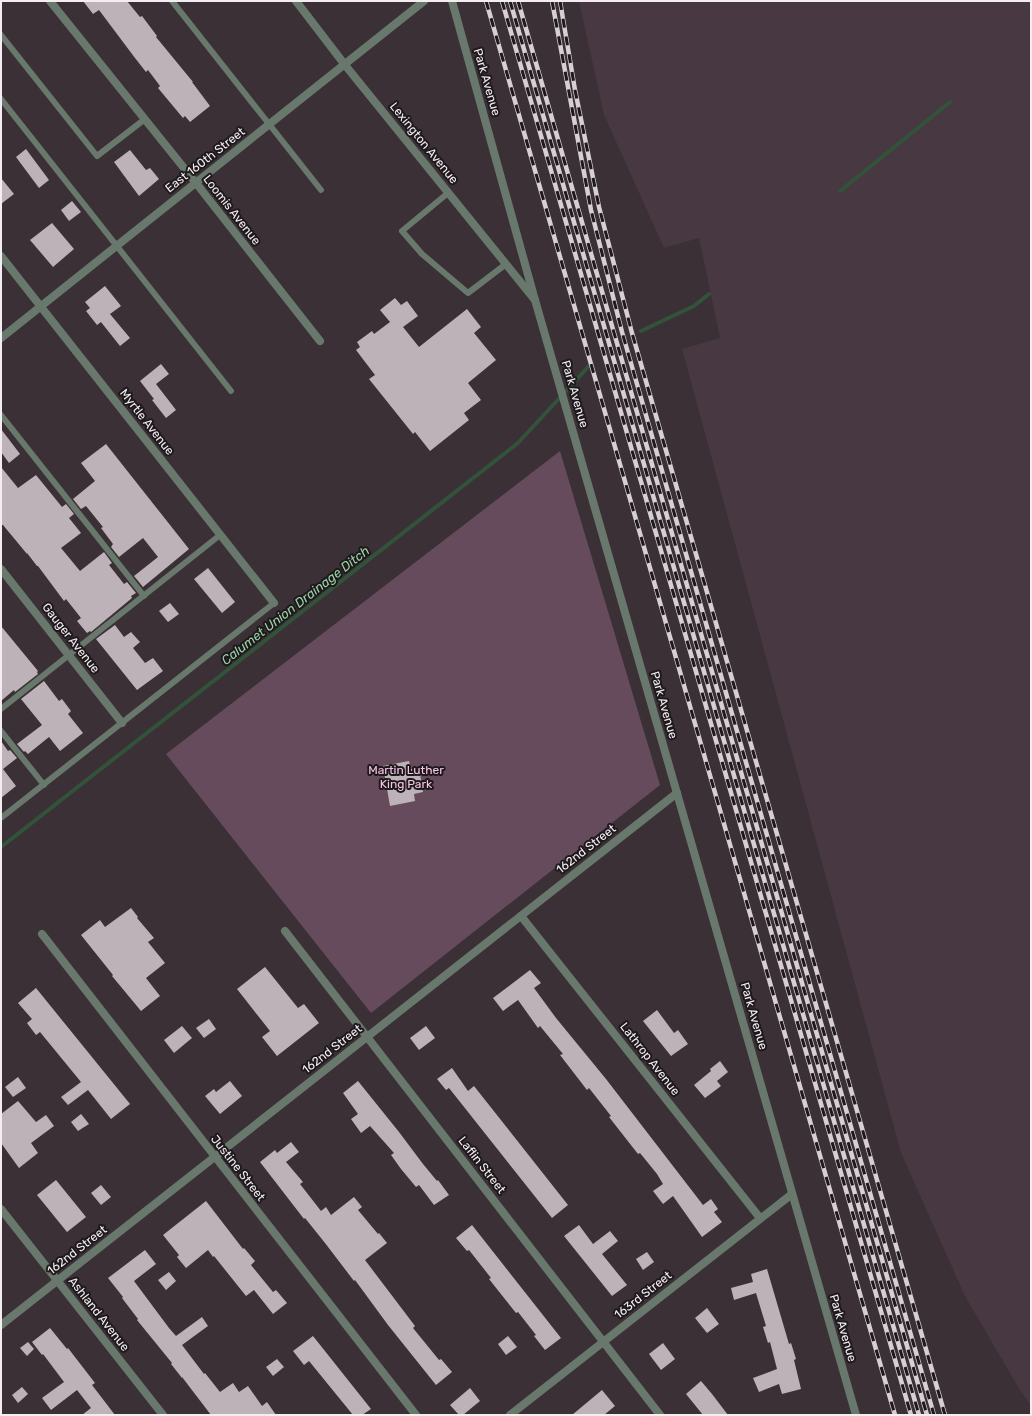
<svg xmlns="http://www.w3.org/2000/svg" width="1032" height="1416" font-family="Rubik,sans-serif">
<style>
.built{fill:#473841}
.green{fill:#664b5c}
.lines{fill:none;stroke-linecap:round;stroke-linejoin:round}
.stream{stroke:#32533a;stroke-width:4}
.building{fill:#beb2b9}
.service{stroke:#69786c;stroke-width:6}
.minor{stroke:#69786c;stroke-width:8}
.tertiary{stroke:#69786c;stroke-width:8}
.rail-casing{stroke:#d7cfd4;stroke-width:4.5}
.rail{stroke:#1e191c;stroke-width:3;stroke-dasharray:9;stroke-linecap:butt}
.labels{text-anchor:middle;stroke-width:4;stroke-linejoin:round;paint-order:stroke}
.street-label{font-size:12px;fill:#f4edf1;stroke:#1e191c}
.park-label{font-size:12px;fill:#f8c6e5;stroke:#1e191c}
.water-label{font-size:13px;font-style:italic;fill:#9ad4a6;stroke:#1e191c}
</style>
<rect width="100%" height="100%" fill="#3a3036"/>
<!-- built -->
<polygon class="built" points="579,1 1031,1 1031,1406 1018,1387 965,1296 901,1153 682,349 720,338 699,238 664,248 604,115"/>
<!-- green -->
<polygon class="green" points="560,451 660,785 371,1013 166,754"/>
<g class="lines">
<!-- stream -->
<g class="stream">
<polyline points="840,191 950,102"/>
<polyline points="641,331 694,306 709,294"/>
<polyline points="1,847 518,443 589,366"/>
</g>
</g>
<!-- building -->
<g class="building">
<polygon points="83,1 127,1 140,17 142,16 157,36 156,37 193,82 192,82 210,106 190,122 185,116 183,118 158,88 160,86 148,70 146,72 135,58 99,10 93,14"/>
<polygon points="26,149 49,180 39,188 16,157"/>
<polygon points="130,150 146,170 150,168 159,179 139,196 114,162"/>
<polygon points="1,178 14,194 1,204"/>
<polygon points="72,201 81,212 69,221 61,210"/>
<polygon points="52,223 74,249 53,267 30,240"/>
<polygon points="105,286 121,306 110,314 130,338 120,346 101,322 97,325 86,311 90,308 85,302"/>
<polygon points="395,298 401,305 407,301 418,316 403,327 419,347 467,309 481,327 474,333 496,360 468,383 481,400 464,413 469,420 430,451 415,432 413,434 369,379 375,375 356,350 360,347 357,342 372,331 374,334 390,322 380,310"/>
<polygon points="161,364 169,374 156,384 176,410 166,418 152,400 154,399 140,381"/>
<polygon points="1,429 20,454 9,463 1,452"/>
<polygon points="106,444 189,549 143,587 134,576 158,557 143,538 119,557 111,547 113,544 101,528 103,527 86,506 81,509 73,499 95,481 81,463"/>
<polygon points="1,467 18,488 36,475 62,507 66,504 74,514 69,518 81,533 61,548 80,571 104,552 112,563 109,565 124,584 127,582 136,593 131,596 132,598 91,632 90,631 87,633 77,621 81,618 66,599 64,601 38,566 37,566 27,553 27,554 3,525 1,525"/>
<polygon points="208,568 235,602 222,613 194,579"/>
<polygon points="170,603 179,614 168,622 159,611"/>
<polygon points="115,625 124,637 131,632 140,642 133,648 145,663 153,658 163,671 137,690 96,639"/>
<polygon points="1,626 38,671 37,672 38,674 15,692 14,690 1,701"/>
<polygon points="44,681 59,701 62,699 71,711 68,714 83,733 60,751 49,737 28,754 25,751 24,752 17,744 42,725 21,699"/>
<polygon points="1,741 8,751 10,750 17,758 3,769 16,786 1,798"/>
<polygon points="409,761 411,769 419,768 423,792 414,794 415,801 390,806 383,766"/>
<polygon points="131,908 138,917 137,918 154,938 148,942 165,963 146,978 160,996 141,1011 112,976 113,975 81,935 100,920 105,927"/>
<polygon points="265,967 298,1008 304,1004 319,1023 277,1056 262,1037 270,1031 237,989"/>
<polygon points="530,970 541,983 534,988 556,1018 606,1079 703,1205 711,1199 718,1209 714,1212 722,1222 702,1237 673,1196 663,1204 653,1191 663,1184 657,1174 640,1153 638,1154 627,1140 609,1117 611,1116 589,1088 587,1090 560,1055 563,1054 540,1026 538,1028 518,1000 503,1011 493,998"/>
<polygon points="36,988 130,1104 111,1119 88,1090 68,1105 61,1097 81,1082 40,1032 36,1035 27,1023 32,1019 18,1003"/>
<polygon points="657,1010 674,1033 678,1030 688,1044 671,1056 643,1021"/>
<polygon points="209,1019 216,1029 204,1038 196,1028"/>
<polygon points="182,1026 192,1038 174,1053 164,1040"/>
<polygon points="426,1026 435,1038 419,1050 410,1038"/>
<polygon points="720,1061 728,1072 717,1081 721,1086 705,1098 694,1085 711,1071 710,1069"/>
<polygon points="452,1068 468,1091 474,1086 568,1205 552,1218 449,1088 446,1090 437,1079"/>
<polygon points="18,1077 26,1088 13,1097 5,1087"/>
<polygon points="230,1081 242,1096 220,1114 205,1096 214,1089 216,1092"/>
<polygon points="358,1081 399,1132 423,1164 437,1181 438,1180 449,1195 434,1205 419,1185 416,1187 401,1169 391,1155 394,1153 370,1126 361,1133 351,1119 358,1114 343,1093"/>
<polygon points="18,1101 36,1122 46,1115 54,1126 31,1143 38,1153 19,1168 1,1143 1,1114"/>
<polygon points="81,1114 89,1124 78,1131 71,1122"/>
<polygon points="291,1142 299,1152 286,1162 303,1182 300,1184 321,1211 326,1207 331,1215 354,1197 362,1207 358,1210 378,1234 379,1233 387,1243 365,1260 415,1326 413,1328 439,1360 441,1359 452,1372 436,1385 388,1325 355,1280 354,1281 325,1243 305,1218 304,1219 260,1162 275,1150 277,1153"/>
<polygon points="56,1180 86,1217 67,1232 37,1195"/>
<polygon points="101,1185 111,1197 101,1205 91,1193"/>
<polygon points="206,1201 243,1249 244,1248 255,1261 251,1265 273,1292 276,1290 287,1303 273,1314 254,1290 246,1296 214,1256 213,1257 208,1250 186,1268 177,1257 179,1255 163,1235"/>
<polygon points="472,1225 561,1338 545,1350 534,1336 536,1335 518,1312 516,1313 489,1279 491,1278 469,1250 467,1251 456,1238"/>
<polygon points="579,1225 593,1244 610,1231 618,1241 602,1254 627,1285 612,1296 564,1236"/>
<polygon points="145,1250 156,1264 134,1281 169,1328 176,1336 202,1317 208,1326 182,1345 204,1374 205,1373 220,1392 233,1383 239,1392 248,1386 262,1406 267,1402 276,1415 211,1415 182,1377 182,1378 171,1364 172,1363 137,1320 138,1319 122,1298 123,1297 108,1278"/>
<polygon points="647,1252 654,1262 643,1270 636,1259"/>
<polygon points="767,1269 789,1344 791,1343 796,1359 794,1360 801,1389 782,1394 779,1384 759,1392 753,1378 777,1369 770,1342 768,1343 763,1327 766,1326 756,1293 734,1300 731,1288 753,1282 751,1274"/>
<polygon points="169,1272 176,1281 166,1290 158,1280"/>
<polygon points="707,1308 719,1324 707,1333 695,1318"/>
<polygon points="50,1328 67,1349 68,1348 95,1383 92,1385 115,1415 82,1415 91,1408 77,1390 51,1410 42,1398 64,1382 43,1354 42,1355 32,1342"/>
<polygon points="313,1336 371,1409 362,1415 353,1415 309,1361 304,1365 293,1351"/>
<polygon points="508,1336 517,1347 506,1355 498,1344"/>
<polygon points="28,1342 34,1349 27,1356 20,1348"/>
<polygon points="663,1343 675,1359 661,1370 649,1354"/>
<polygon points="277,1359 284,1367 273,1376 266,1367"/>
<polygon points="701,1381 712,1394 728,1415 703,1415 686,1394"/>
<polygon points="22,1387 28,1394 18,1403 12,1395"/>
<polygon points="470,1388 480,1401 463,1415 459,1415 450,1405"/>
<polygon points="602,1390 615,1406 604,1415 572,1415"/>
</g>
<g class="lines">
<!-- service -->
<g class="service">
<polyline points="172,1 321,190"/>
<polyline points="1,35 97,156 145,119"/>
<polyline points="1,99 231,391"/>
<polyline points="448,193 402,231 422,254 468,293 506,264"/>
<polyline points="1,415 144,596"/>
<polyline points="1,709 220,535"/>
<polyline points="1,731 44,785"/>
<polyline points="1,818 274,603"/>
</g>
<!-- minor -->
<g class="minor">
<polyline points="50,1 196,183 320,341"/>
<polyline points="296,1 345,65 535,300"/>
<polyline points="1,256 274,603"/>
<polyline points="1,338 424,1"/>
<polyline points="1,569 122,723"/>
<polyline points="521,916 760,1218"/>
<polyline points="285,931 660,1415"/>
<polyline points="42,934 416,1415"/>
<polyline points="1,1209 163,1415"/>
<polyline points="1,1325 677,793"/>
<polyline points="510,1415 792,1194"/>
</g>
<!-- tertiary -->
<polyline class="tertiary" points="452,1 535,300 856,1415"/>
<!-- rail casing -->
<g class="rail-casing">
<g id="rail">
<polyline points="486,1 895,1415"/>
<polyline points="502,1 911,1415"/>
<polyline points="510,1 919,1415"/>
<polyline points="518,1 927,1415"/>
<polyline points="552,1 591,210 622,332 934,1415"/>
<polyline points="560,1 575,90 599,207 632,333 945,1415"/>
</g>
</g>
<!-- rail -->
<use href="#rail" class="rail"/>
</g>
<g class="labels">
<!-- street labels -->
<g class="street-label">
<text transform="translate(487 82) rotate(74)" y="4">Park Avenue</text>
<text transform="translate(424 143) rotate(51)" y="4">Lexington Avenue</text>
<text transform="translate(205 160) rotate(-38)" y="4">East 160th Street</text>
<text transform="translate(232 210) rotate(52)" y="4">Loomis Avenue</text>
<text transform="translate(575 394) rotate(74)" y="4">Park Avenue</text>
<text transform="translate(147 422) rotate(52)" y="4">Myrtle Avenue</text>
<text transform="translate(71 638) rotate(52)" y="4">Gauger Avenue</text>
<text transform="translate(664 705) rotate(74)" y="4">Park Avenue</text>
<text transform="translate(586 849) rotate(-38)" y="4">162nd Street</text>
<text transform="translate(754 1016) rotate(74)" y="4">Park Avenue</text>
<text transform="translate(332 1049) rotate(-38)" y="4">162nd Street</text>
<text transform="translate(650 1059) rotate(52)" y="4">Lathrop Avenue</text>
<text transform="translate(482 1165) rotate(52)" y="4">Laflin Street</text>
<text transform="translate(238 1168) rotate(52)" y="4">Justine Street</text>
<text transform="translate(77 1250) rotate(-38)" y="4">162nd Street</text>
<text transform="translate(643 1295) rotate(-38)" y="4">163rd Street</text>
<text transform="translate(99 1314) rotate(52)" y="4">Ashland Avenue</text>
<text transform="translate(843 1328) rotate(74)" y="4">Park Avenue</text>
</g>
<!-- park labels -->
<g class="park-label">
<text x="406" y="774">Martin Luther<tspan x="406" dy="14">King Park</tspan></text>
</g>
<!-- water labels -->
<g class="water-label">
<text transform="translate(295 605) rotate(-38)" y="5">Calumet Union Drainage Ditch</text>
</g>
</g>
<!-- border -->
<rect width="1032" height="1416" fill="none" stroke="#f4edf1" stroke-width="4"/>
</svg>
